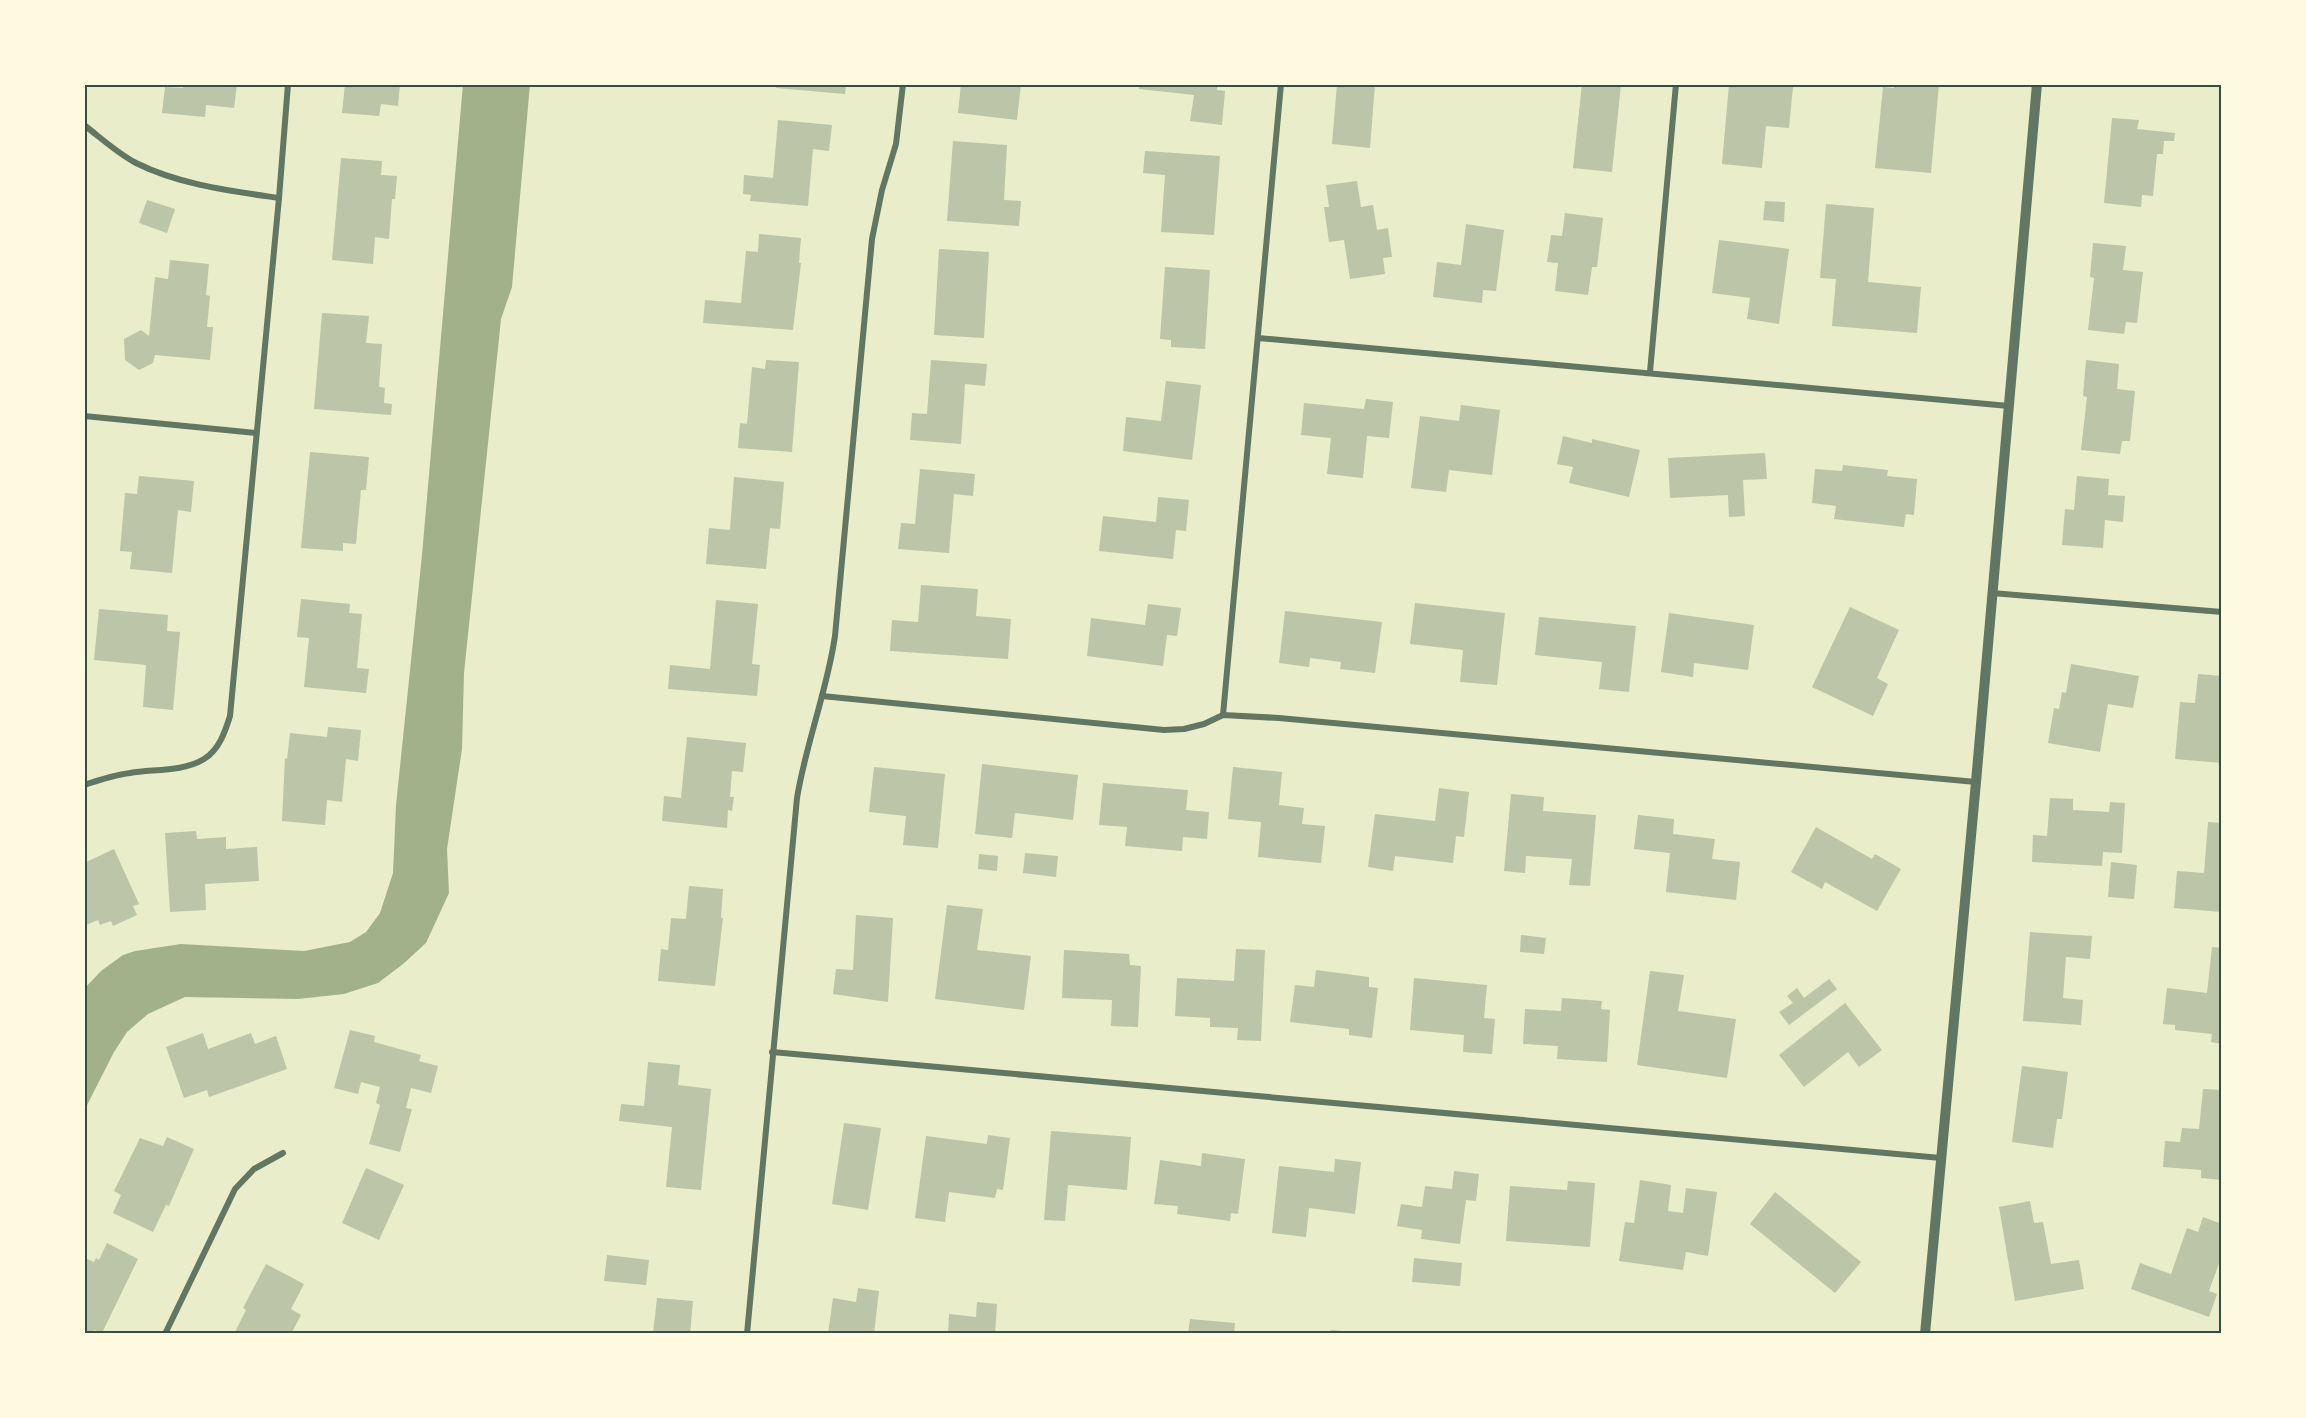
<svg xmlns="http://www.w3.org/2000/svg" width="2306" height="1418" font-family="Jost,sans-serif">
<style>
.water{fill:#a3b18a}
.building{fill:#bcc5a7}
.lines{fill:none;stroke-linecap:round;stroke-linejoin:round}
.minor{stroke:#617663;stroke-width:6}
.tertiary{stroke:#617663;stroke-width:10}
.neatline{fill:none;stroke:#344e41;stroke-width:2}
</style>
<rect width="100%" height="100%" fill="#e9edc9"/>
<!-- water -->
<polygon class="water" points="463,84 530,84 512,287 501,319 464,673 462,749 447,849 449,893 426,943 403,964 378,983 344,994 298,999 185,997 148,1014 127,1032 114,1052 84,1111 84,989 101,971 123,955 135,951 181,944 304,951 350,942 366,932 380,913 393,873 396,805 422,555"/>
<!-- building -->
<g class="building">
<polygon points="184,84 237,84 234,108 206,105 205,117 162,113 165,87 183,88"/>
<polygon points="345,84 400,84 398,106 381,104 379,116 342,113"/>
<polygon points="777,84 846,84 845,94 776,88"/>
<polygon points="961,84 1021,84 1017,120 958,113"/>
<polygon points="1140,84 1217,84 1217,90 1225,91 1222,125 1190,121 1194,95 1139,89"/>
<polygon points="1337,84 1375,84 1370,148 1332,144"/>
<polygon points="1582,84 1621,84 1612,172 1573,168"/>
<polygon points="1729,84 1763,84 1793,87 1789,128 1766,126 1762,168 1722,164"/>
<polygon points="1894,84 1939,84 1931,173 1875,168 1883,87 1894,88"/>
<polygon points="2112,118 2139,120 2137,129 2175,133 2174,141 2164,141 2163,154 2157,154 2153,196 2142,195 2141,207 2104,203"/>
<polygon points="778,120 832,125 829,151 813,149 808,206 750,201 751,195 743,194 744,175 773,178"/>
<polygon points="953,141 1007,145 1004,200 1021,201 1019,226 947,221"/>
<polygon points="1145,151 1220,156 1214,235 1161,232 1165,175 1143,173"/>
<polygon points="341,158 382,161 381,175 397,176 395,199 392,199 389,239 375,237 373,264 332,260"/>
<polygon points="1357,181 1361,207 1373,205 1377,230 1388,228 1392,257 1383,258 1385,274 1350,279 1344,240 1329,242 1324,207 1329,207 1326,185"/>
<polygon points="147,200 175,209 167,233 139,223"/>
<polygon points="1765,201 1785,202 1784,222 1763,220"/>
<polygon points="1826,204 1874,208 1868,282 1921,287 1917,333 1832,326 1836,279 1820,278"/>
<polygon points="1565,213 1603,218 1597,267 1592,267 1588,295 1555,291 1558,263 1547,262 1551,235 1562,236"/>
<polygon points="1466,224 1504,230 1496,291 1483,290 1482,303 1433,297 1437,262 1461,265"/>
<polygon points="759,234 801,238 799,263 801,263 793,330 703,323 705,300 741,303 746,251 758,252"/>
<polygon points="1719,240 1789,249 1779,324 1747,319 1750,298 1712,293"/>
<polygon points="2093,243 2126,246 2123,270 2143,272 2137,323 2126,322 2124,334 2088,330 2094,278 2090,277"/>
<polygon points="939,249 989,252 984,338 934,335"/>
<polygon points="170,260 209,264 206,295 210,296 207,327 213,327 210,360 155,355 153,363 139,370 125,360 124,339 141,330 149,336 155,277 168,279"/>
<polygon points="1165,267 1210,270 1205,349 1171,347 1171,340 1160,339"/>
<polygon points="322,313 369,316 366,343 382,344 379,387 385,388 384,403 392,404 391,415 314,409"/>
<polygon points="766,360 799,362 792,452 738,448 740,423 747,424 752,367 765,369"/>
<polygon points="931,360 987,364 985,386 965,384 961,444 910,440 912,413 927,414"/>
<polygon points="2086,360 2119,364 2117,389 2135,391 2130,441 2122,441 2120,454 2081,450 2087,397 2083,396"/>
<polygon points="1166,381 1201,385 1192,460 1123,451 1126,417 1161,421"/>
<polygon points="1366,399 1393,402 1389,438 1367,436 1363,478 1327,474 1331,438 1301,435 1304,403 1364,409"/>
<polygon points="1461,405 1500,410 1492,475 1449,470 1446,492 1411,488 1420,416 1459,421"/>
<polygon points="1563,436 1592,443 1592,439 1640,450 1629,497 1569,483 1573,467 1557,464"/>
<polygon points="310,452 369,457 366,490 361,490 356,544 343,543 343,551 301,548"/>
<polygon points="1765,453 1767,479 1743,480 1745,516 1729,517 1728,495 1670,498 1668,458"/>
<polygon points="1843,465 1888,470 1887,476 1917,479 1914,515 1906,514 1904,527 1834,519 1836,506 1812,503 1815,469 1842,471"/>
<polygon points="920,469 975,474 973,496 954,494 949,553 898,549 901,523 915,524"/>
<polygon points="139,476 194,481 191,512 178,510 172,573 130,569 132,552 120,551 125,493 137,494"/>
<polygon points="2077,476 2109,479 2108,495 2125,496 2123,522 2105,520 2103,548 2062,545 2065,509 2074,510"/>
<polygon points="734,477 784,482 780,529 770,528 766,569 706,564 709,528 730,530"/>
<polygon points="1158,497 1189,500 1186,531 1176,530 1173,559 1099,551 1103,516 1156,522"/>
<polygon points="921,585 978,589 976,616 1011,619 1008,659 890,651 892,620 918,622"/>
<polygon points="301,599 350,604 349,613 362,614 357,668 369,669 366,693 304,687 309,638 297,637"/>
<polygon points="716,600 758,604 752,664 760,665 757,696 668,689 670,665 710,669"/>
<polygon points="1415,603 1505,613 1497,685 1460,682 1463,650 1410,644"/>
<polygon points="1148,604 1181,608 1177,636 1167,635 1163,666 1087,656 1091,618 1145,625"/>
<polygon points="1850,607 1899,630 1877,678 1888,684 1873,716 1812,687"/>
<polygon points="99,609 168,615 167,631 180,632 173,710 143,707 146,665 94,660"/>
<polygon points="1285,611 1382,622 1375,673 1340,669 1341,662 1310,658 1309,667 1279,663"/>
<polygon points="1669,613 1754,625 1748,670 1694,663 1693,677 1661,672"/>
<polygon points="1539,617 1636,626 1629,692 1599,689 1602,662 1535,655"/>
<polygon points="2071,664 2139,676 2133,708 2108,704 2100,752 2048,743 2054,708 2059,709 2062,692 2066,693"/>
<polygon points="2198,674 2222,676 2222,763 2175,759 2180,702 2195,703"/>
<polygon points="328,727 361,730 358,761 346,759 342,802 327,800 325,825 282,821 285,758 287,759 290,733 327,737"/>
<polygon points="687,737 746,743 743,772 732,771 730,797 734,797 732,811 728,810 727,828 662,821 664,796 681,798"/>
<polygon points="982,764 1078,775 1073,820 1015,813 1012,838 975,834"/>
<polygon points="874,767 945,774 938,848 903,845 906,816 869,812"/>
<polygon points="1233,767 1282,772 1279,805 1304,808 1302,824 1325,826 1321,863 1258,857 1261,822 1228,819"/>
<polygon points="1103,783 1188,790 1186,810 1209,812 1207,839 1183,837 1182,851 1125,846 1127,827 1099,825"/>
<polygon points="1439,788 1469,792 1464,837 1456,836 1453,863 1395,856 1393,871 1368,867 1375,814 1435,821"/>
<polygon points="1511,794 1544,797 1543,811 1596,815 1590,886 1569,885 1572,859 1526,856 1525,873 1504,871"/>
<polygon points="2050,798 2073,799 2073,810 2109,812 2110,802 2125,803 2122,853 2103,852 2102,866 2032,862 2033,835 2047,836"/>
<polygon points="1638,815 1674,819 1673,834 1715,839 1712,859 1740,862 1736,900 1666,892 1670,853 1634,849"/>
<polygon points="2208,822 2222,823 2222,912 2174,908 2177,871 2204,873"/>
<polygon points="1816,827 1872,859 1875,854 1901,869 1877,911 1825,882 1822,889 1791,872"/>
<polygon points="196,831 197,839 226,837 226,849 257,847 259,881 205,884 206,910 170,912 165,833"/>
<polygon points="114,849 139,904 133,906 137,915 113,926 111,921 100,925 98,920 86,925 84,920 84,863"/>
<polygon points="1025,853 1058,856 1056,877 1023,873"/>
<polygon points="979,854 998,856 997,871 978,869"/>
<polygon points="2111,862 2137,865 2134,899 2108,897"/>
<polygon points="689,886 723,889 721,918 723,918 715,986 658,981 661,949 668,950 671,918 686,919"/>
<polygon points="947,905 983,909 977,950 1031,956 1024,1010 935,999"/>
<polygon points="856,915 893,918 888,1002 833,994 836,969 853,970"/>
<polygon points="2030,932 2092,936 2090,959 2066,957 2063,998 2083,1000 2081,1025 2023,1021"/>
<polygon points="1521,935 1546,938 1544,954 1520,952"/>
<polygon points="2212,947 2222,948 2222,1044 2211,1042 2212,1034 2175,1030 2175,1025 2163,1024 2167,988 2207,993"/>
<polygon points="1236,949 1265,950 1261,1041 1237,1040 1238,1028 1210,1027 1210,1018 1175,1016 1177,978 1234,981"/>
<polygon points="1064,950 1129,954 1130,965 1141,966 1138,1027 1111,1026 1112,1000 1062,998"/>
<polygon points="1316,970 1369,977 1369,987 1378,988 1372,1038 1349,1035 1349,1029 1290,1022 1295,985 1314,987"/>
<polygon points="1650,971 1684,975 1678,1011 1736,1019 1727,1078 1637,1065"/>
<polygon points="1414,978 1487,985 1484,1018 1495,1019 1492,1054 1463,1052 1464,1035 1410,1030"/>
<polygon points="1829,979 1837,989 1789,1025 1779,1012 1793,1003 1787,996 1797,988 1804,998"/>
<polygon points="1562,998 1602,1001 1601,1009 1610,1010 1607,1062 1557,1059 1558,1046 1523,1044 1525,1009 1561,1011"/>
<polygon points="1845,1003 1882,1050 1859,1067 1848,1052 1804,1087 1779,1055"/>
<polygon points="350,1030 375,1036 374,1042 421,1055 419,1061 438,1066 431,1093 411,1088 406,1108 412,1109 400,1152 369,1144 380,1105 376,1103 380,1087 361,1082 358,1094 334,1088"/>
<polygon points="203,1033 208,1049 251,1033 255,1044 276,1036 287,1069 209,1097 207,1090 184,1098 166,1047"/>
<polygon points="648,1062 680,1065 678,1085 711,1089 701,1190 666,1187 672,1127 619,1121 621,1104 644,1106"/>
<polygon points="2022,1066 2068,1072 2062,1119 2057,1119 2053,1148 2012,1142"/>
<polygon points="2203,1089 2222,1090 2222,1180 2201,1178 2201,1170 2163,1167 2165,1141 2180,1142 2182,1128 2199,1129"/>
<polygon points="844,1123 881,1128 868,1210 832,1204"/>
<polygon points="1051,1131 1131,1137 1127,1190 1068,1185 1065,1221 1044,1220"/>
<polygon points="988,1135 1010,1138 1003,1190 997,1189 995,1198 949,1192 945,1222 915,1218 926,1136 987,1144"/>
<polygon points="167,1137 194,1149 169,1206 166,1205 153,1232 113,1213 121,1195 114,1191 140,1138 163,1146"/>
<polygon points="1202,1153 1245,1159 1238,1214 1231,1213 1230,1221 1177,1214 1178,1206 1154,1204 1160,1160 1201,1166"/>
<polygon points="1335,1159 1361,1162 1355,1214 1309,1208 1306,1237 1272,1233 1279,1166 1334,1172"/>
<polygon points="366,1168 404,1185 379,1240 342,1223"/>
<polygon points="1454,1171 1479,1174 1476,1201 1466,1200 1460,1244 1421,1239 1422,1230 1397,1226 1401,1204 1422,1207 1425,1186 1452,1189"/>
<polygon points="1640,1180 1671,1185 1668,1211 1683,1213 1686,1188 1717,1192 1708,1256 1686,1252 1683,1270 1619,1261 1625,1222 1634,1223"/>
<polygon points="1568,1181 1595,1183 1590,1247 1506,1241 1510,1186 1567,1190"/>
<polygon points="1775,1192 1861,1262 1835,1293 1750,1224"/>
<polygon points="2030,1201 2034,1223 2043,1222 2051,1264 2079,1260 2084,1289 2015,1301 1999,1207"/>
<polygon points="2203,1217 2222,1224 2222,1255 2209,1291 2217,1294 2209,1317 2131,1289 2140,1263 2171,1274 2187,1228 2198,1232"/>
<polygon points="107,1243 138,1259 102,1333 94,1330 92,1334 84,1334 84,1265 87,1259 94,1262 96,1258 99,1260"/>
<polygon points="607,1255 649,1260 646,1285 604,1281"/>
<polygon points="1414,1258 1462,1263 1460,1286 1412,1282"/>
<polygon points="266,1264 304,1284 291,1309 301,1315 291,1334 234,1334 246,1310 243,1308"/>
<polygon points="858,1288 879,1291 874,1334 828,1334 833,1298 856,1302"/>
<polygon points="657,1298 693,1301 690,1334 653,1334"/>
<polygon points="977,1302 997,1304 995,1334 948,1334 949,1314 976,1317"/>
<polygon points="1190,1319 1235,1323 1234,1334 1188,1334"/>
<polygon points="1331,1330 1354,1332 1354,1334 1331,1334"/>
</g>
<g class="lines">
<!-- minor -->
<g class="minor">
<path d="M84 125C101 138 117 153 136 163 180 185 231 191 279 198"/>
<polyline points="1258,338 2009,406"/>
<polyline points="1650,372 1676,84"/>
<polyline points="84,416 256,433"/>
<polyline points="1992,593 2222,612"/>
<polyline points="822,696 1164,730 1184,729 1204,724 1223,715 1279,718 1976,782"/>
<polyline points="1223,715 1281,84"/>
<path d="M84 785C99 780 114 775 130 773 153 769 183 772 204 759 219 750 225 732 230 716L279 198 288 84"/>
<polyline points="772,1052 1941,1158"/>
<polyline points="165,1334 235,1189 254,1169 283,1153"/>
<path d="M747 1334 797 798C806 743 827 691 835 636L872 239 882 190 896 144 903 84"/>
</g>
<!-- tertiary -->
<polyline class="tertiary" points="1925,1334 1976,782 2037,84"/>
</g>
<!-- border -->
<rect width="2306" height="1418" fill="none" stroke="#fefae0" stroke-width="171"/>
<rect x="86" y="86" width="2134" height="1246" class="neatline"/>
</svg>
